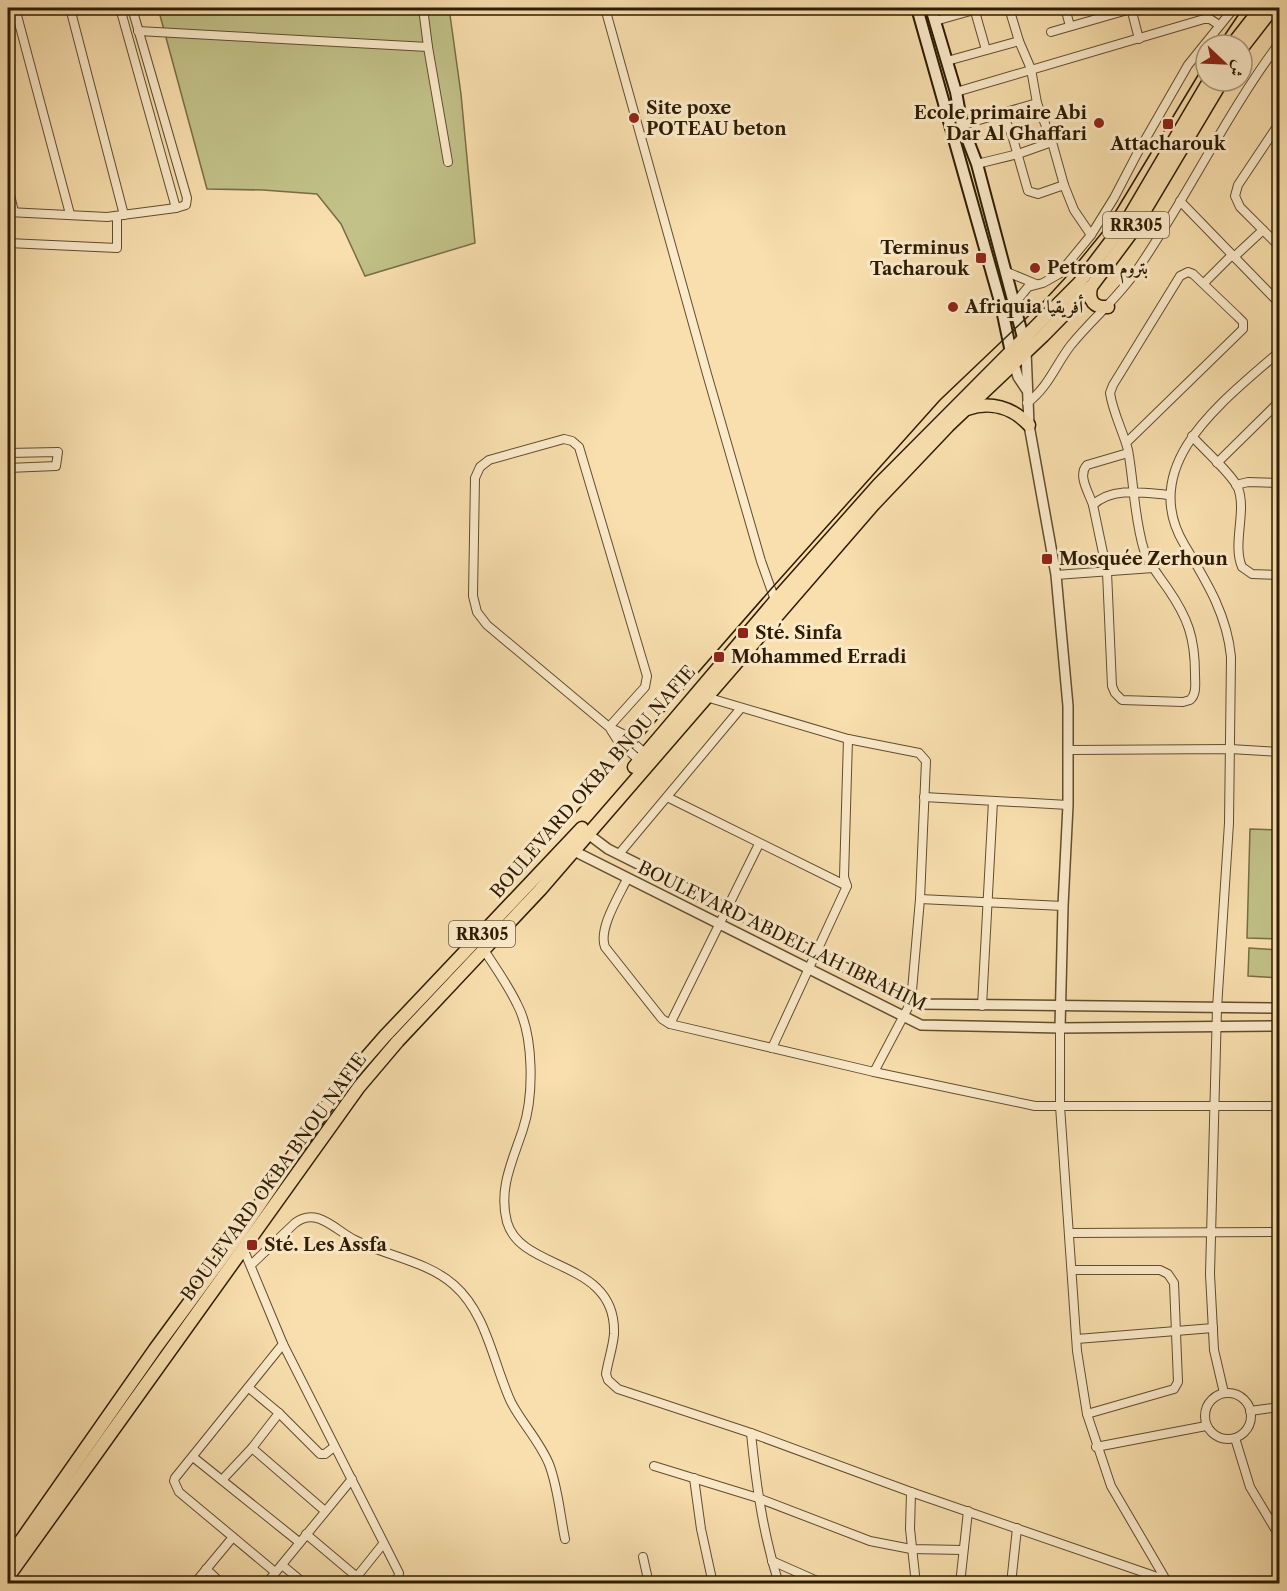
<svg xmlns="http://www.w3.org/2000/svg" width="1287" height="1591" font-family="'Libre Caslon Text',Amiri,serif">
<style>
.green{fill:#c1c188;stroke:#786e45;stroke-width:1.5}
.lines{fill:none;stroke-linecap:round;stroke-linejoin:round}
.minor-casing{stroke:#614d2d;stroke-width:10}
.tertiary-casing{stroke:#614d2d;stroke-width:12}
.secondary-casing{stroke:#2e1c02;stroke-width:14}
.primary-casing{stroke:#2e1c02;stroke-width:15}
.minor{stroke:#fbeaca;stroke-width:8}
.tertiary{stroke:#fbeaca;stroke-width:9}
.secondary{stroke:#fbeaca;stroke-width:10}
.primary{stroke:#f9dfae;stroke-width:12}
.tram{stroke:#2e1c02;stroke-width:1.5}
.poi-dot{fill:#8f2418;stroke:#fbeaca;stroke-width:2}
.labels{text-anchor:middle;stroke-width:6;stroke-linejoin:round;paint-order:stroke}
.shield{fill:#fbeaca;stroke:#6c5a3e;stroke-width:1.5}
.shield-label{font-size:16px;font-weight:bold;fill:#2e1c02}
.poi-label{font-size:18px;font-weight:bold;fill:#2e1c02;stroke:#fbeaca;text-anchor:start}
.street-label{font-size:18px;fill:#2e1c02;stroke:#fbeaca}
</style>
<rect width="100%" height="100%" fill="#f9dfae"/>
<filter id="stains"><feTurbulence type="fractalNoise" baseFrequency=".00333" numOctaves="4"/><feColorMatrix values="0 0 0 0 .2 0 0 0 0 .09 0 0 0 0 .02 0 0 0 .5 -.17"/></filter>
<radialGradient id="worn" r=".72"><stop offset=".6" stop-color="#630" stop-opacity="0"/><stop offset="1" stop-color="#630" stop-opacity=".3"/></radialGradient>
<!-- green -->
<g class="green">
<polygon points="158,8 449,8 461,94 475,243 365,276 341,224 317,194 263,190 207,189"/>
<polygon points="1250,829 1279,830 1279,939 1247,938"/>
<polygon points="1249,948 1279,950 1279,978 1248,976"/>
</g>
<g class="lines">
<!-- minor casing -->
<g class="minor-casing">
<g id="minor">
<polyline points="15,8 70,214"/>
<polyline points="70,8 124,215"/>
<polyline points="120,8 176,208"/>
<polyline points="423,8 428,47 448,162"/>
<polyline points="605,8 707,374 761,561 776,603"/>
<polyline points="974,8 986,50"/>
<polyline points="1009,8 1019,41 1031,69 1037,103 1052,142 1064,185 1074,210 1091,235"/>
<polyline points="1065,8 1070,26"/>
<polyline points="1131,8 1139,39"/>
<polyline points="935,21 981,8"/>
<polyline points="138,31 428,47"/>
<polyline points="1051,32 1131,9"/>
<polyline points="947,61 1019,41"/>
<polyline points="956,92 1204,19 1210,19 1219,25"/>
<polyline points="1002,113 1012,135 1028,191 1038,194 1064,185"/>
<polyline points="1280,122 1238,185 1235,196 1240,207 1280,247"/>
<polyline points="962,125 1037,103"/>
<polyline points="977,164 1018,154 1052,142"/>
<polyline points="8,187 14,212"/>
<polyline points="1180,201 1280,304"/>
<polyline points="8,212 107,217 176,208 186,205 187,198 132,8"/>
<polyline points="8,243 117,248 117,216"/>
<polyline points="1234,257 1263,230"/>
<polyline points="1007,272 1036,284"/>
<polyline points="1204,283 1232,255"/>
<polyline points="1015,303 1028,287 1043,283 1059,274 1091,235 1114,198 1138,152 1188,65 1234,8"/>
<path d="M1027 403C1048 388 1056 364 1071 345 1092 319 1118 298 1137 270 1188 196 1226 114 1280 42"/>
<path d="M1192 436C1203 449 1232 474 1238 488 1247 511 1232 544 1242 567L1252 574 1280 575"/>
<path d="M1126 443 1243 329V322L1237 316 1193 274 1188 272 1180 276 1113 385 1110 393C1113 413 1123 431 1128 450 1134 483 1134 518 1144 550 1149 564 1159 576 1168 589 1188 618 1195 638 1195 674 1195 683 1197 694 1190 700L1183 702 1122 700 1115 693 1112 686 1107 572 1093 505C1112 486 1146 493 1170 495"/>
<polyline points="8,453 58,452 56,466 8,468"/>
<polyline points="1217,463 1280,401"/>
<polyline points="1236,485 1248,482 1280,483"/>
<path d="M1093 505C1089 493 1077 475 1087 465L1128 453"/>
<polyline points="1056,575 1153,568"/>
<polyline points="706,697 848,739 919,753 926,761 920,899 911,1002 874,1072"/>
<polyline points="609,727 645,687 647,676 579,447 572,441 564,439 489,460 480,467 475,478 473,596 477,612 487,625 609,727 623,734 647,755"/>
<polyline points="611,730 618,741 642,763"/>
<polyline points="1069,750 1230,749 1280,752"/>
<polyline points="667,797 847,886"/>
<polyline points="924,797 1068,805"/>
<polyline points="619,854 741,708"/>
<path d="M627 879C619 896 598 929 605 947L662 1019 670 1024 874 1072 1035 1106H1280"/>
<polyline points="920,899 1063,906"/>
<path d="M484 950C495 967 508 985 517 1004 534 1036 534 1096 523 1129 513 1160 498 1188 507 1222 521 1272 617 1259 614 1334 613 1347 608 1361 606 1374L608 1380 618 1389 751 1433 911 1492 1166 1580"/>
<polyline points="982,1006 993,801"/>
<polyline points="670,1024 759,844"/>
<polyline points="1060,1028 1060,1106 1077,1351 1087,1414 1111,1486 1166,1580"/>
<polyline points="772,1048 847,886 844,877 848,739"/>
<polyline points="1070,1233 1280,1232"/>
<polyline points="243,1248 283,1344 399,1573 398,1578 394,1584"/>
<path d="M251 1265 295 1223C317 1206 336 1231 355 1240 386 1256 427 1261 454 1285 487 1314 493 1363 511 1402 522 1423 540 1442 549 1464 558 1487 560 1515 565 1539"/>
<polyline points="1073,1270 1160,1270 1168,1274 1174,1283 1178,1382 1174,1389 1087,1414"/>
<polyline points="1077,1339 1213,1328"/>
<polyline points="249,1388 279,1413 320,1454 325,1454 334,1447"/>
<circle cx="1228" cy="1416" r="23"/>
<path d="M1224 1393 1214 1350 1210 1274 1217 1008 1229 823 1231 657C1227 614 1206 581 1184 544 1136 463 1226 399 1280 351"/>
<polyline points="1250,1411 1280,1407"/>
<path d="M751 1433C756 1484 763 1534 779 1584"/>
<polyline points="1235,1438 1250,1487 1280,1537"/>
<polyline points="1096,1447 1206,1426"/>
<polyline points="252,1448 325,1511"/>
<polyline points="193,1457 299,1542"/>
<polyline points="654,1466 758,1498 870,1541 911,1549 963,1550"/>
<polyline points="694,1478 701,1529 713,1584"/>
<polyline points="222,1480 252,1448 279,1413"/>
<polyline points="911,1492 910,1529 916,1584"/>
<polyline points="306,1534 357,1577"/>
<polyline points="643,1557 649,1584"/>
<polyline points="772,1561 824,1584"/>
<polyline points="282,1565 305,1584"/>
<polyline points="206,1569 222,1584"/>
<polyline points="275,1572 179,1492 174,1481 175,1478 283,1344"/>
<polyline points="194,1584 233,1537"/>
<polyline points="266,1584 352,1479"/>
<polyline points="351,1584 383,1544"/>
<polyline points="960,1584 968,1511"/>
<polyline points="1011,1584 1017,1528"/>
</g>
</g>
<!-- tertiary casing -->
<g class="tertiary-casing">
<g id="tertiary">
<polyline points="1026,351 1029,425 1056,575 1068,706 1068,805 1063,906 1060,1028"/>
<polyline points="1014,364 1018,377 1026,389"/>
<polyline points="584,831 608,849 918,1004 1280,1008"/>
<polyline points="570,849 921,1025 1060,1028 1280,1026"/>
</g>
</g>
<!-- secondary casing -->
<g class="secondary-casing">
<g id="secondary">
<polyline points="917,8 1001,305 1012,357"/>
<polyline points="931,8 956,92 962,125 977,164 1025,345"/>
</g>
</g>
<!-- primary casing -->
<g class="primary-casing">
<g id="primary">
<polyline points="1232,45 1261,8"/>
<polyline points="1242,48 1273,8"/>
<path d="M1091 287C1088 301 1094 308 1108 307"/>
<path d="M967 409C990 401 1012 407 1029 425"/>
<polyline points="634,767 775,601 879,484 1079,283 1129,217 1209,81"/>
<polyline points="8,1559 155,1349 238,1236 337,1091 385,1036 582,828"/>
<polyline points="8,1577 359,1087 398,1041 540,890 873,505 948,426 1043,336 1091,287 1132,232 1222,81"/>
</g>
</g>
<!-- minor -->
<use href="#minor" class="minor"/>
<!-- tertiary -->
<use href="#tertiary" class="tertiary"/>
<!-- secondary -->
<use href="#secondary" class="secondary"/>
<!-- primary -->
<use href="#primary" class="primary"/>
<!-- tram -->
<g class="tram">
<polyline points="1218,45 1243,8"/>
<polyline points="550,842 771,589 940,400 1043,302 1066,277 1105,229 1206,62"/>
</g>
</g>
<!-- markers -->
<g class="poi-dot">
<circle cx="634" cy="118" r="6"/>
<circle cx="1099" cy="123" r="6"/>
<rect x="1162" y="118" width="12" height="12" rx="3"/>
<rect x="975" y="252" width="12" height="12" rx="3"/>
<circle cx="1035" cy="268" r="6"/>
<circle cx="953" cy="307" r="6"/>
<rect x="1041" y="553" width="12" height="12" rx="3"/>
<rect x="737" y="627" width="12" height="12" rx="3"/>
<rect x="713" y="651" width="12" height="12" rx="3"/>
<rect x="246" y="1239" width="12" height="12" rx="3"/>
</g>
<g class="labels">
<!-- shield labels -->
<g class="shield">
<rect x="1103" y="212" width="66" height="26" rx="4.5"/>
<rect x="449" y="921" width="66" height="26" rx="4.5"/>
</g>
<g class="shield-label">
<text x="1136" y="231">RR305</text>
<text x="482" y="940">RR305</text>
</g>
<!-- poi labels -->
<g class="poi-label">
<text x="646" y="114">Site poxe<tspan x="646" dy="21">POTEAU beton</tspan></text>
<text x="1087" y="119" text-anchor="end">Ecole primaire Abi<tspan x="1087" dy="21">Dar Al Ghaffari</tspan></text>
<text x="1168" y="150" text-anchor="middle">Attacharouk</text>
<text x="969" y="254" text-anchor="end">Terminus<tspan x="969" dy="21">Tacharouk</tspan></text>
<text x="1047" y="274">Petrom بتروم</text>
<text x="965" y="313">Afriquia أفريقيا</text>
<text x="1059" y="565">Mosquée Zerhoun</text>
<text x="755" y="639">Sté. Sinfa</text>
<text x="731" y="663">Mohammed Erradi</text>
<text x="264" y="1251">Sté. Les Assfa</text>
</g>
<!-- street labels -->
<g class="street-label">
<text transform="translate(593 782) rotate(-49)" y="6">BOULEVARD OKBA BNOU NAFIE</text>
<text transform="translate(782 936) rotate(26)" y="6">BOULEVARD ABDELLAH IBRAHIM</text>
<text transform="translate(274 1177) rotate(-54)" y="6">BOULEVARD OKBA BNOU NAFIE</text>
</g>
</g>
<!-- margin -->
<rect width="1287" height="1591" fill="none" stroke="#f9dfae" stroke-width="30"/>
<rect x="9" y="9" width="1269" height="1573" fill="none" stroke="#2e1c02" stroke-width="3"/>
<rect x="15" y="15" width="1257" height="1561" fill="none" stroke="#2e1c02" stroke-width="1.5"/>
<!-- north arrow -->
<g transform="translate(1224 63) rotate(113)"><circle r="28" fill="#fbeaca" stroke="#a9987a" stroke-width="1.5"/>
<path d="M0-4.5L10 22L0 15L-10 22Z" fill="#8f2418"/>
<text y="-9" font-size="16" font-weight="bold" text-anchor="middle" fill="#2e1c02">ش</text>
</g>
<rect width="100%" height="100%" filter="url(#stains)"/>
<rect width="100%" height="100%" fill="url(#worn)"/>
</svg>
